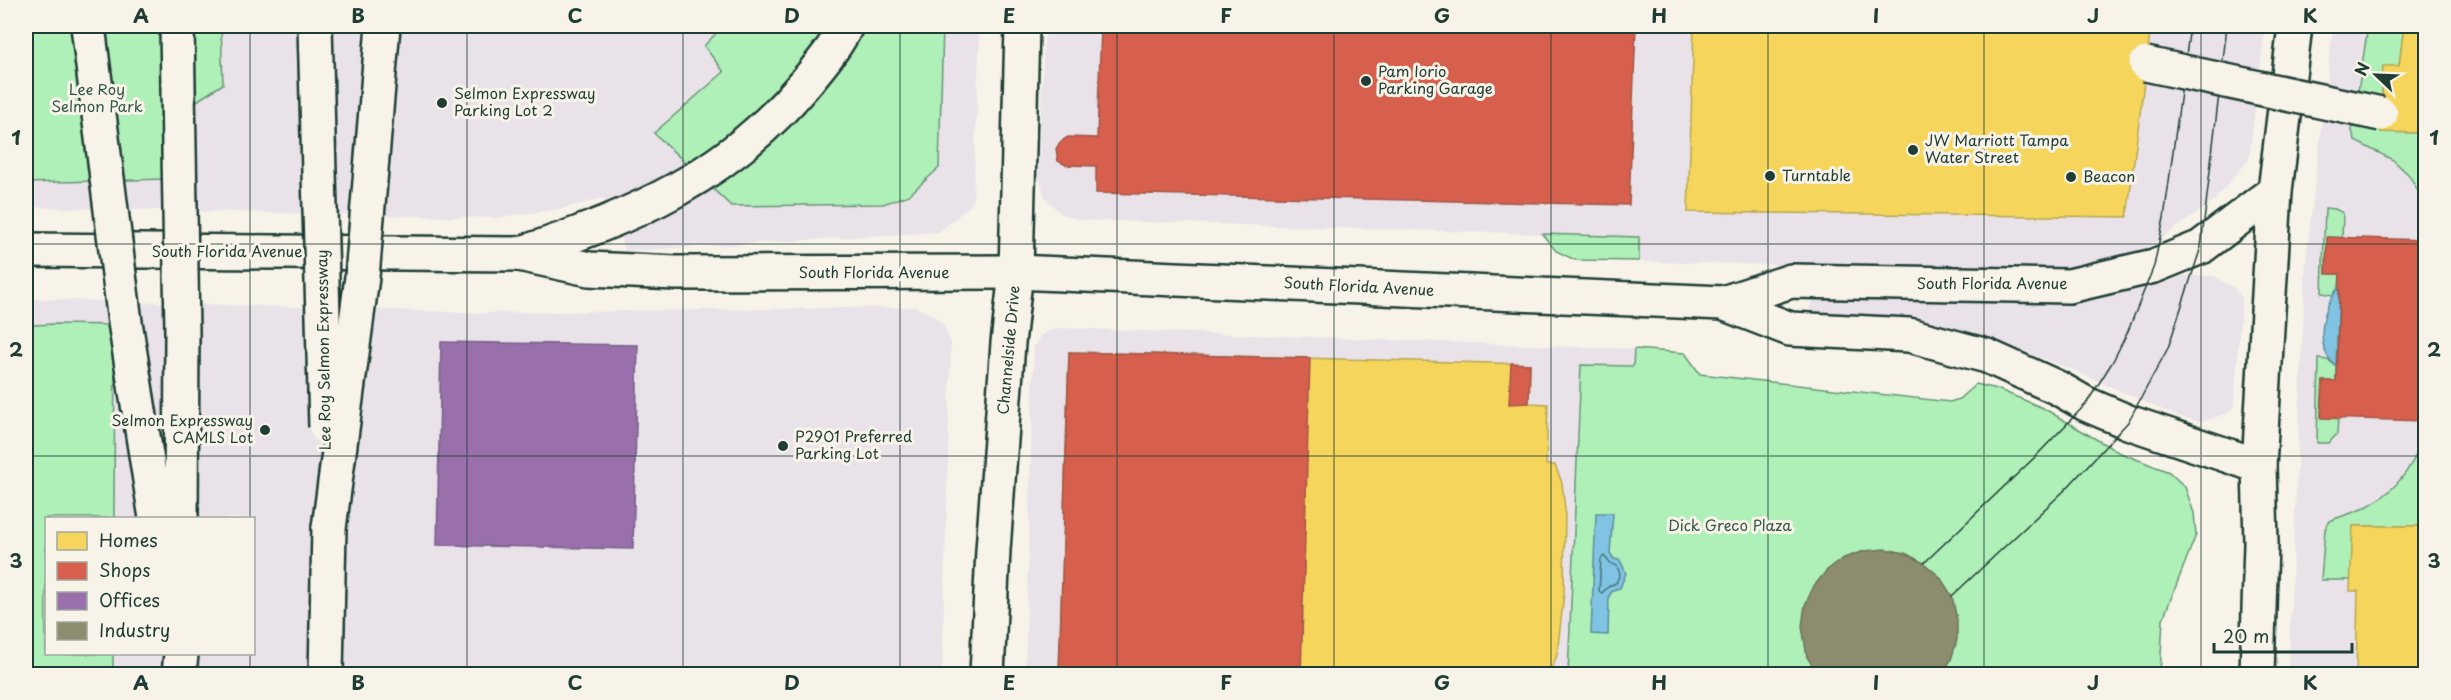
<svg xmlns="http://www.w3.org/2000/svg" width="2451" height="700" font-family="'Playpen Sans',sans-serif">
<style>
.built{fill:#e9e2e9;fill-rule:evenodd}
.green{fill:#afefb8;stroke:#679676;stroke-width:1.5}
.water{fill:#81c3e2;stroke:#5a8d9c;stroke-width:1.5}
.homes{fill:#f6d55c;stroke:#b6a750;stroke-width:1.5}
.shops{fill:#d6604d;stroke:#9f5646;stroke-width:1.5}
.offices{fill:#9970ab;stroke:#746187;stroke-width:1.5}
.industry{fill:#8c8c6e;stroke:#6b745d;stroke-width:1.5}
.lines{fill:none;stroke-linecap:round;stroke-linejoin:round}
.shore{stroke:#46737a;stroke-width:1.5}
.minor-casing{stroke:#1f3d34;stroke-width:38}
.tertiary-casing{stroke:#1f3d34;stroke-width:38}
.secondary-casing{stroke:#1f3d34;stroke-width:38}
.primary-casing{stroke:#1f3d34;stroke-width:38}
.motorway-casing{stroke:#1f3d34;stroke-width:38}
.minor{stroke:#f7f3e8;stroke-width:33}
.tertiary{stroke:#f7f3e8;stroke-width:33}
.secondary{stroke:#f7f3e8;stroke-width:33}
.primary{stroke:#f7f3e8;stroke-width:33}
.motorway{stroke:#f7f3e8;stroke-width:33}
.tram{stroke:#1f3d34;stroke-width:1.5}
.pedestrian-bridge-casing{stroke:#1f3d34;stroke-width:38;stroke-linecap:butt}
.motorway-bridge-casing{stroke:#1f3d34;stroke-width:38;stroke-linecap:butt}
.pedestrian-bridge{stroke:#f7f3e8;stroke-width:33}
.motorway-bridge{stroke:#f7f3e8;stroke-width:33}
.grid{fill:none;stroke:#1f3d34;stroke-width:1.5;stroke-opacity:0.55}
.poi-dot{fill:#1f3d34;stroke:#f7f3e8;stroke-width:2}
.labels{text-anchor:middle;stroke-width:6;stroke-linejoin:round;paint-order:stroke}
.poi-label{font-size:15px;fill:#1f3d34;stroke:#f7f3e8;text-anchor:start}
.park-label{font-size:15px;fill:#355848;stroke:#f7f3e8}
.street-label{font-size:15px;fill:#1f3d34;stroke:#f7f3e8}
.neatline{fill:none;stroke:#1f3d34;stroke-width:2}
.grid-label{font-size:20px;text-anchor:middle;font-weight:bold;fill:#1f3d34}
</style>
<rect width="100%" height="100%" fill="#f7f3e8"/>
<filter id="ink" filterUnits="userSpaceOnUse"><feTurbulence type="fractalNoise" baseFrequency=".0167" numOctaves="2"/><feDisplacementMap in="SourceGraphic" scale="12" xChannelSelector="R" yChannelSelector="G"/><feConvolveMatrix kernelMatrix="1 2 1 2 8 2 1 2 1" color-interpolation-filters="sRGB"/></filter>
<g filter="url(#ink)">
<!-- built -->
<g class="built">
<polygon points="26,26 980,26 973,203 939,232 625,251 604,198 560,209 495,218 26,207"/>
<polygon points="1048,26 2265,26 2249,159 2212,203 2143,251 2071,272 1575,260 1556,251 1542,234 1079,220 1062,214 1050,203 1045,196 1038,175 1044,41"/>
<polygon points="2333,26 2425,26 2425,674 2288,674 2306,260"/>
<polygon points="2175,276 2214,276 2233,287 2242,297 2234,406 2228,413 2201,422 2174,415 2071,369 1966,330 1881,319 1814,314 1809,308 1815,298 1854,292 2070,297 2111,294"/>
<path d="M36 299 483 313 916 307 934 316 944 326 951 343 942 674H26V303ZM46 518H254V654H46Z"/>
<polygon points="1063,328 1634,349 1621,674 1025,674 1034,346 1041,335 1053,329"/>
</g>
<!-- green -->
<g class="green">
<polygon points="26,26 221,26 223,84 166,121 166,179 26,183"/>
<polygon points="723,26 943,26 939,168 909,195 883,204 731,206 654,133 724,72 704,46"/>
<polygon points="2368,26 2404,26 2399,66 2383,67 2381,132 2425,133 2425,204 2409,175 2393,160 2355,141 2352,131"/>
<polygon points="2325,208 2335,209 2343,213 2342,238 2327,237 2326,273 2340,274 2339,287 2333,295 2322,293"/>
<polygon points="1542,234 1639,237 1639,261 1575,260 1556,251"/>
<polygon points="54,324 115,325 114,518 46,518 46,654 113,654 113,674 26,674 26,328 33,325"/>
<polygon points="1634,349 1685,353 1700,374 1950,402 1959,399 1976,384 1997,389 2043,408 2118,452 2169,472 2185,487 2194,513 2196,535 2163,619 2160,674 1568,674 1581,365 1633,366"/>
<polygon points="2319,359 2328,360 2336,366 2336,381 2323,381 2321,417 2338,418 2337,434 2329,443 2317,443"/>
<path d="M2417 453H2425V526H2353L2351 580H2321L2325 529 2330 521C2341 516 2354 513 2366 507 2390 495 2406 476 2417 453Z"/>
</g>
<!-- water -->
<g class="water">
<path d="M2339 287 2336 366C2313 347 2322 307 2339 287Z"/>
<polygon points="1596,513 1613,513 1610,553 1614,559 1620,560 1626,573 1620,588 1613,590 1609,596 1608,635 1591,634"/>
</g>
<!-- homes -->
<g class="homes">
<polygon points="1694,26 2151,26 2127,217 1688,212"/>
<polygon points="2404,26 2426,26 2426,133 2381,132 2383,66 2399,66"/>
<polygon points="1069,352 1530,364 1529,403 1548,404 1546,465 1555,465 1562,483 1565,510 1564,593 1557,655 1549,674 1059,674"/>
<polygon points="2353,526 2426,526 2426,674 2356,674 2358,591 2350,591"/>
</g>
<!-- shops -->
<g class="shops">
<polygon points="1101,26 1636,26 1629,205 1096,193 1096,166 1066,165 1058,161 1056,149 1060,142 1068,137 1097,138"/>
<polygon points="2327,237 2426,240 2426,421 2321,418 2323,381 2336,381 2340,274 2326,274"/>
<polygon points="1069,352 1310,358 1301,674 1059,674"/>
<polygon points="1511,363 1530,364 1529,403 1509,404"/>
</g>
<!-- offices -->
<polygon class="offices" points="441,342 638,345 633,549 437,545"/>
<!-- industry -->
<polygon class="industry" points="1885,549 1905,553 1924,563 1940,577 1952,596 1957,620 1957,640 1951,660 1942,674 1818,674 1807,657 1802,626 1805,605 1814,586 1827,570 1844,558 1864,551"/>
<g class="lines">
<!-- shore -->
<polygon class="shore" points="1604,556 1610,563 1617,566 1620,574 1616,583 1609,586 1602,593 1599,591 1601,559"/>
<!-- minor casing -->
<g class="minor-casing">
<g id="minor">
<polyline points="1016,272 1723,303 1790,329 1909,335 1987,356 2058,388 2086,404 2128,422 2259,466"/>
<polyline points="1723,303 1791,281 2069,286 2154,266 2201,247 2275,191"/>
</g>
</g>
<!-- tertiary casing -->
<g class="tertiary-casing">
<polyline id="tertiary" points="2257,674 2261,543 2259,466 2275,191 2295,26"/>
</g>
<!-- secondary casing -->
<g class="secondary-casing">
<g id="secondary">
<polyline points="519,254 589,269 676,273 1016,272"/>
<polyline points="987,674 993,550 1008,343 1016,272 1022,26"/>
</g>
</g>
<!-- primary casing -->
<g class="primary-casing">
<polyline id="primary" points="26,250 519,254"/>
</g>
<!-- motorway casing -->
<g class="motorway-casing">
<g id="motorway">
<path d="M519 254C633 217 728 177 806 82 821 64 836 46 846 26"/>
<polyline points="179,674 181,654"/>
<polyline points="326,674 329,528"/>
</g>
</g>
<!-- minor -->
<use href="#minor" class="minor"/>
<!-- tertiary -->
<use href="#tertiary" class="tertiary"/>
<!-- secondary -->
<use href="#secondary" class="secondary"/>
<!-- primary -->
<use href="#primary" class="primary"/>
<!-- motorway -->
<use href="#motorway" class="motorway"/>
<!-- tram -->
<g class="tram">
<polyline points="1924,563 2034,458 2086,404 2113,361 2128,331 2154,266 2164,218 2190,26"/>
<polyline points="1952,596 2065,490 2128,422 2168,348 2201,247 2227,26"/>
<polyline points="1802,674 1812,666"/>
</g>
<!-- pedestrian-bridge casing -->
<g class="pedestrian-bridge-casing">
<polyline id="pedestrian-bridge" points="2146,64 2381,114"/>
</g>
<!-- motorway-bridge casing -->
<g class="motorway-bridge-casing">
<g id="motorway-bridge">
<polyline points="88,26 125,322 156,518"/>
<polyline points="177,26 182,332 181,518"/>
<polyline points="315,26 326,427"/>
<polyline points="329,528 362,277 383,26"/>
</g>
</g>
<!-- pedestrian-bridge -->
<use href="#pedestrian-bridge" class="pedestrian-bridge"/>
<!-- motorway-bridge -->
<use href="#motorway-bridge" class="motorway-bridge"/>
</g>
</g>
<!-- grid -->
<path class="grid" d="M250 26V518M467 26V674M683 26V674M900 26V674M1117 26V674M1334 26V674M1551 26V674M1768 26V674M1984 26V674M2201 26V674M26 244H2426M26 456H2426M250 654V674"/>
<!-- markers -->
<g class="poi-dot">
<circle cx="1366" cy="81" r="6"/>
<circle cx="442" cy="103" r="6"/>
<circle cx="1913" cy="150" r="6"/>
<circle cx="1770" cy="176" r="6"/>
<circle cx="2071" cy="177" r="6"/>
<circle cx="265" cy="430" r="6"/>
<circle cx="783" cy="446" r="6"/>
</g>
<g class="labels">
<!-- poi labels -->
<g class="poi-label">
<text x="1378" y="77">Pam Iorio<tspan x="1378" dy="17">Parking Garage</tspan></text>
<text x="454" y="99">Selmon Expressway<tspan x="454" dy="17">Parking Lot 2</tspan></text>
<text x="1925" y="146">JW Marriott Tampa<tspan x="1925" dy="17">Water Street</tspan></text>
<text x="1782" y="181">Turntable</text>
<text x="2083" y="182">Beacon</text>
<text x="253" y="426" text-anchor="end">Selmon Expressway<tspan x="253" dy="17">CAMLS Lot</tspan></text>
<text x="795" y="442">P2901 Preferred<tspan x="795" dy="17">Parking Lot</tspan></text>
</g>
<!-- park labels -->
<g class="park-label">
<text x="97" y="95">Lee Roy<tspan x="97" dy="17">Selmon Park</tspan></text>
<text x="1730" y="531">Dick Greco Plaza</text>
</g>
<!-- street labels -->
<g class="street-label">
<text x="227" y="257">South Florida Avenue</text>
<text x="874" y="278">South Florida Avenue</text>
<text x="1992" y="289">South Florida Avenue</text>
<text transform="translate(1359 287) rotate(3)" y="5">South Florida Avenue</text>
<text transform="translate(324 350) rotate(-91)" y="5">Lee Roy Selmon Expressway</text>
<text transform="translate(1009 350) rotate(-85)" y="5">Channelside Drive</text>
</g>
</g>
<!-- margin -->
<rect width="2451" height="700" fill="none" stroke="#f7f3e8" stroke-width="66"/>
<!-- legend -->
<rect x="45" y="517" width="210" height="138" fill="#f7f3e8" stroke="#a1aaa0" stroke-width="1.5"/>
<rect x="57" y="532" width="30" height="18" fill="#f6d55c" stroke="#a1aaa0" stroke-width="1.5"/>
<text x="99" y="547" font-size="18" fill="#1f3d34">Homes</text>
<rect x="57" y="562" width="30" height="18" fill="#d6604d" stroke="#a1aaa0" stroke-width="1.5"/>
<text x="99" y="577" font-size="18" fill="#1f3d34">Shops</text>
<rect x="57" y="592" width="30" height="18" fill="#9970ab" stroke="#a1aaa0" stroke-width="1.5"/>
<text x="99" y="607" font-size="18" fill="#1f3d34">Offices</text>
<rect x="57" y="622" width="30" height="18" fill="#8c8c6e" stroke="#a1aaa0" stroke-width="1.5"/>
<text x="99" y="637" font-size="18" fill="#1f3d34">Industry</text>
<!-- north arrow -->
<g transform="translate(2376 75) rotate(293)" stroke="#f7f3e8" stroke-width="4.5" paint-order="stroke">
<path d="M0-4.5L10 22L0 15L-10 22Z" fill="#1f3d34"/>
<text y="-9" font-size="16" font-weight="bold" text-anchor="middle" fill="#1f3d34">N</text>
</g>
<!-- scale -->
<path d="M2214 643v9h138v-9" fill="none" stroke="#1f3d34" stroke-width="3"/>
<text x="2223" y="643" font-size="18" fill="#1f3d34" stroke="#f7f3e8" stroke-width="4.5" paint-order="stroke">20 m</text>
<rect x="33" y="33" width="2385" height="634" class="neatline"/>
<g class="grid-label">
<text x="141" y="23">A</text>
<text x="358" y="23">B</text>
<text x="575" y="23">C</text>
<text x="792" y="23">D</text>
<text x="1009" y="23">E</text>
<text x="1226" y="23">F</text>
<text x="1442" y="23">G</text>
<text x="1659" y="23">H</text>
<text x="1876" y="23">I</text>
<text x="2093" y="23">J</text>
<text x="2310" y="23">K</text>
<text x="16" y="145">1</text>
<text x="2434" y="145">1</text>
<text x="16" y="357">2</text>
<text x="2434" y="357">2</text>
<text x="16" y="568">3</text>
<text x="2434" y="568">3</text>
<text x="141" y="690">A</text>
<text x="358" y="690">B</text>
<text x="575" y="690">C</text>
<text x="792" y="690">D</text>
<text x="1009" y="690">E</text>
<text x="1226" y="690">F</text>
<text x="1442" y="690">G</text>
<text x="1659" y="690">H</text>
<text x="1876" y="690">I</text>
<text x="2093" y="690">J</text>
<text x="2310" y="690">K</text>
</g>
</svg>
